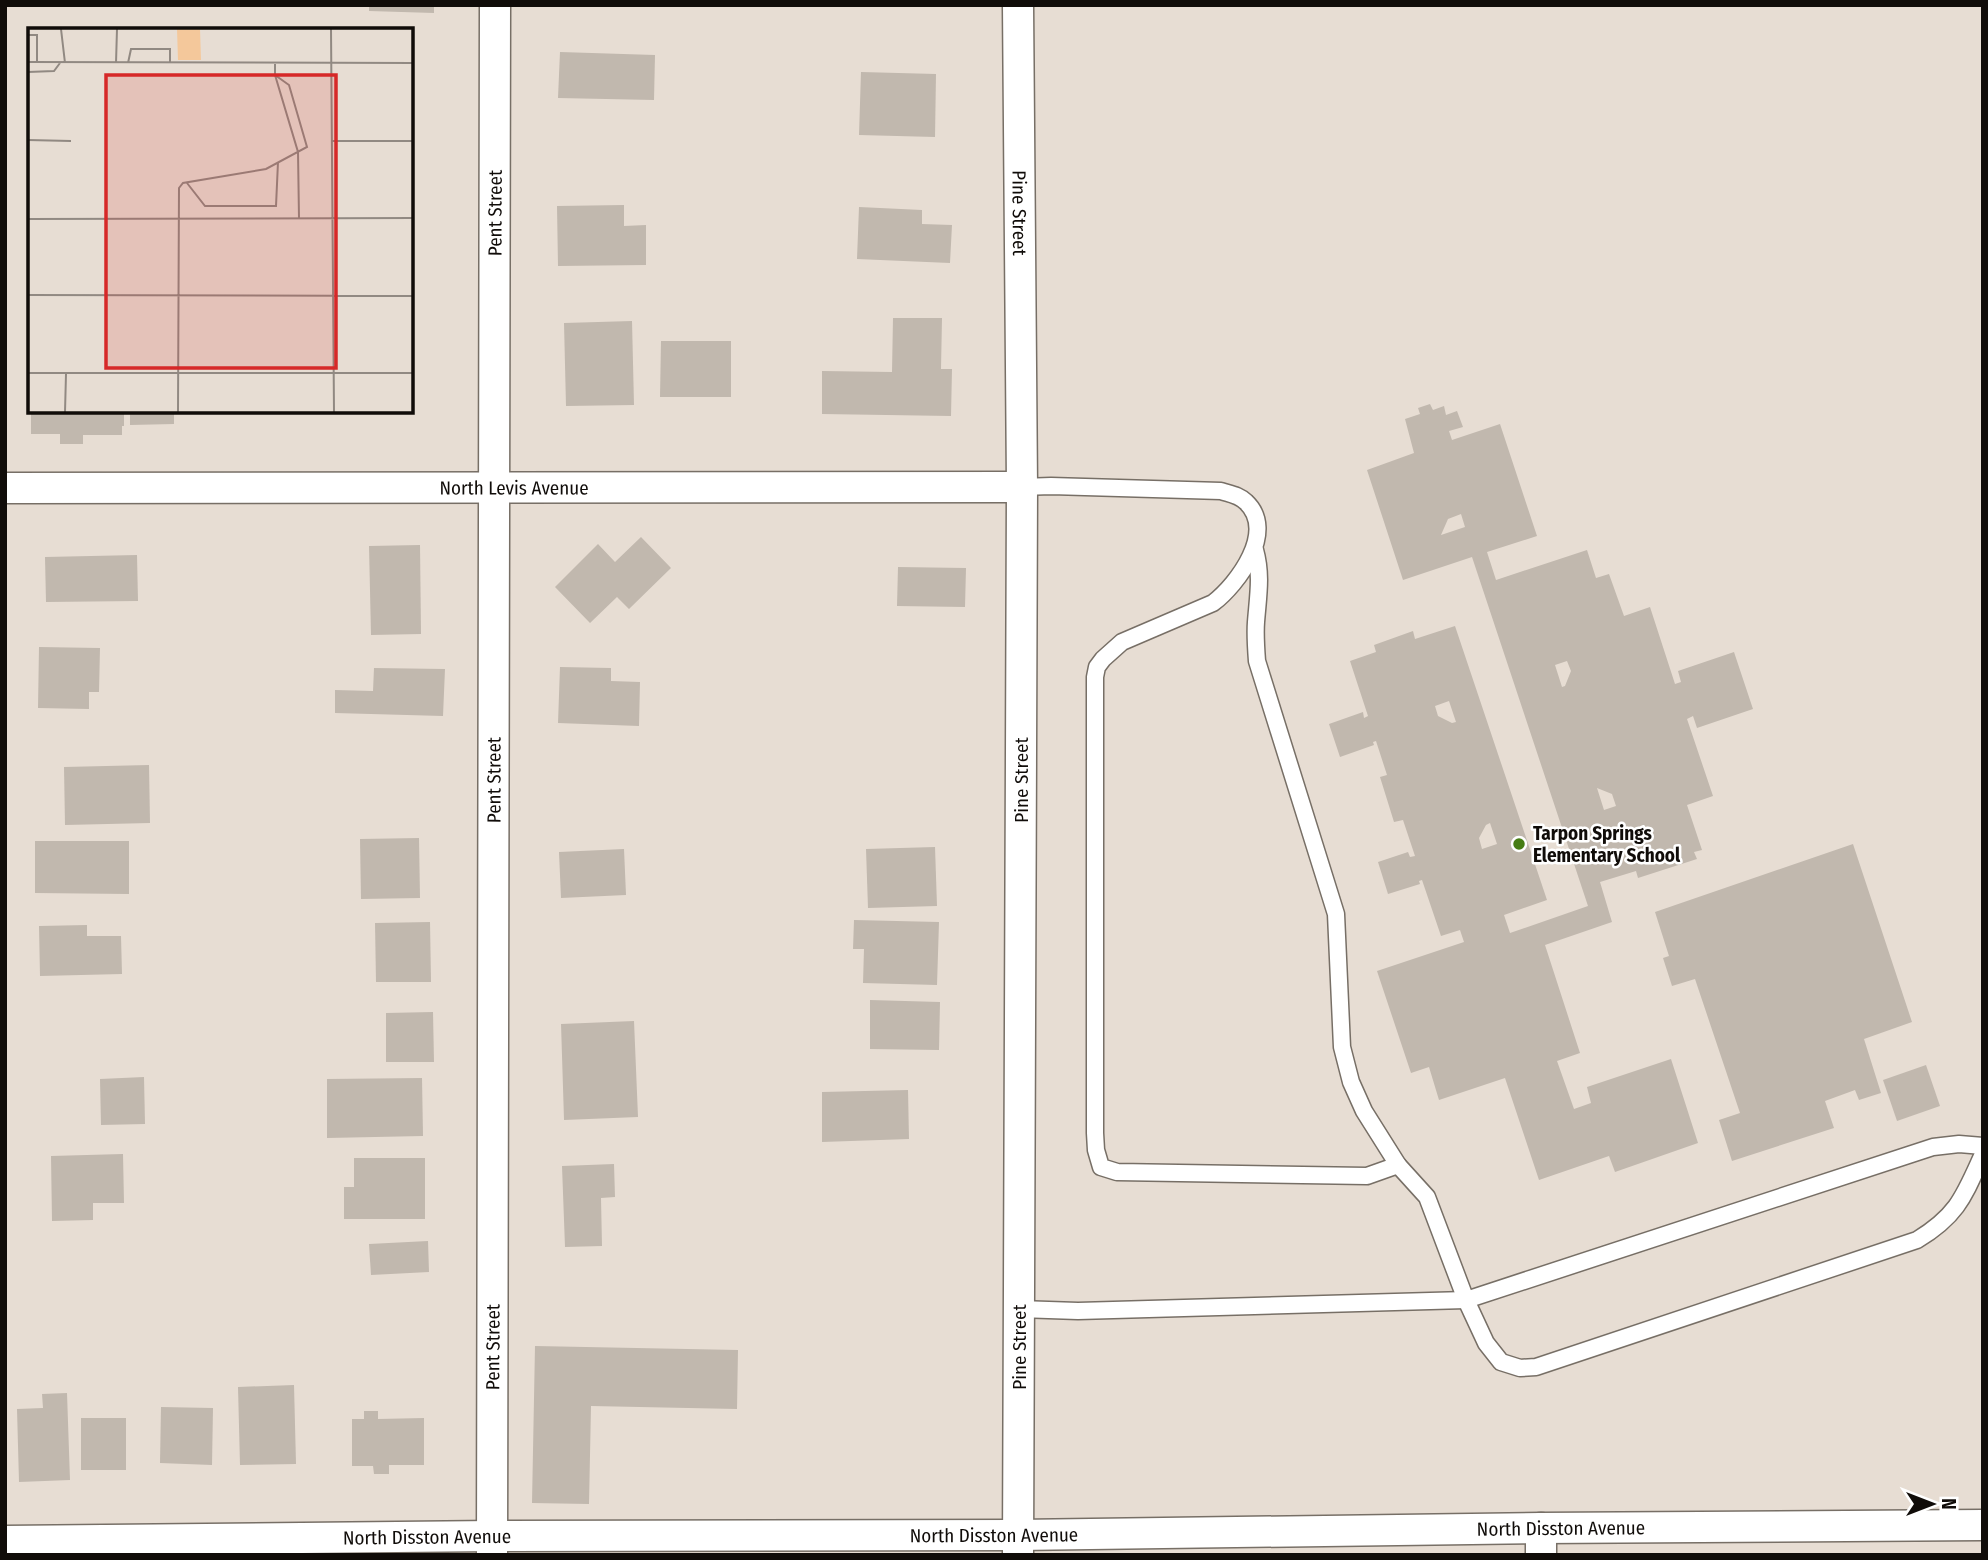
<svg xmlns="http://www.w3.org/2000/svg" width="1988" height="1560" font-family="'Fira Sans Condensed',sans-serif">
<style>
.building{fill:#c1b8ae;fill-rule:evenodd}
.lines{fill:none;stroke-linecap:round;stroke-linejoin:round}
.service-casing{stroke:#776f66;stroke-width:19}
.minor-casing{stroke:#776f66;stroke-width:33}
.service{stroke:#fff;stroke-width:16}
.minor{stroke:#fff;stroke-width:30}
.poi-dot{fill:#467d14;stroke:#fff;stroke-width:2.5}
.labels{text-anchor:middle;stroke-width:5;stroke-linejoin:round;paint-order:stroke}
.street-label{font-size:19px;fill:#100c09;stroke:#fff}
.poi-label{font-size:19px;font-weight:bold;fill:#100c09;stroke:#fff;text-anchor:start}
.inset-road{fill:none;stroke:#918982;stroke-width:2}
.view{fill:#d62828;fill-opacity:0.15;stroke:#d62828;stroke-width:3.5}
.inset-edge{fill:none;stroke:#100c09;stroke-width:3.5}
</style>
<rect width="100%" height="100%" fill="#e7ddd3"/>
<!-- building -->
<g class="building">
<polygon points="369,5 434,5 434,13 369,11"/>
<polygon points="560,52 655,55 654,100 558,98"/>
<polygon points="861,72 936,74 935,137 859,135"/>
<polygon points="624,205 624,226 646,225 646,265 558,266 557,206"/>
<polygon points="859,207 922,210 922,224 952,225 950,263 857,259"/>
<polygon points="893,318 942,318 941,369 952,369 951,416 822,414 822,371 892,372"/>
<polygon points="632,321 634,405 566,406 564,323"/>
<polygon points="661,341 731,341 731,397 660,397"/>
<path d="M1430 404 1433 410 1444 406 1446 415 1457 411 1463 427 1449 431 1452 440 1500 424 1537 536 1487 552 1496 580 1587 550 1596 578 1609 574 1624 616 1650 607 1675 684 1681 682 1678 671 1734 652 1753 709 1697 728 1693 716 1687 719 1713 796 1687 805 1702 850 1694 852 1697 859 1638 878 1636 871 1600 882 1612 922 1545 945 1580 1053 1557 1061 1574 1109 1591 1103 1587 1087 1671 1059 1698 1143 1615 1172 1609 1156 1539 1180 1505 1078 1439 1100 1429 1067 1411 1073 1377 971 1464 942 1460 930 1441 936 1422 880 1419 881 1420 884 1388 894 1378 862 1408 852 1410 857 1415 856 1403 820 1394 822 1380 777 1387 775 1376 741 1373 742 1374 745 1340 757 1329 724 1363 712 1364 718 1368 716 1350 661 1376 652 1374 645 1413 631 1415 639 1455 626 1547 900 1504 915 1510 933 1588 906 1472 557 1403 580 1367 470 1414 453 1405 419 1420 414 1418 408ZM1461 514 1465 527 1441 535 1448 519ZM1567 661 1571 671 1565 686 1562 687 1555 665ZM1449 701 1456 722 1452 723 1438 716 1435 706ZM1597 788 1612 794 1616 806 1604 810ZM1490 823 1497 844 1482 849 1479 838 1486 825Z"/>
<polygon points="31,411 124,411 124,426 122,426 122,435 83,435 83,444 60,444 60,434 31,434"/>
<polygon points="130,411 174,411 174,424 130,425"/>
<polygon points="641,537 671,568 629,609 617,597 590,623 555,587 598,544 615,562"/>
<polygon points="420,545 421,634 371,635 369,546"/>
<polygon points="137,555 138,601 46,602 45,557"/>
<polygon points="898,567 966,568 965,607 897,606"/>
<polygon points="39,647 100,648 99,692 89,692 89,709 38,708"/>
<polygon points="560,667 611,668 611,681 640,682 639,726 558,723"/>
<polygon points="374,668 445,669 443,716 335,713 335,690 373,691"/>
<polygon points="149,765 150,823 65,825 64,767"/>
<polygon points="419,838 420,898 361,899 360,839"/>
<polygon points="35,841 129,841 129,894 35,893"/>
<polygon points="1853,844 1912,1022 1864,1039 1881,1093 1859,1100 1855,1090 1825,1101 1834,1128 1732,1161 1719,1120 1740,1113 1695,979 1672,986 1663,958 1669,956 1655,912"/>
<polygon points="935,847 937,906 868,908 866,849"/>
<polygon points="624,849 626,895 561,898 559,852"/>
<polygon points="854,920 939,922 937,985 863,983 864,949 853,949"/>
<polygon points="430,922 431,982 376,982 375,923"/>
<polygon points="87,925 87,936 121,936 122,974 40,976 39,926"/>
<polygon points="870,1000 940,1002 939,1050 870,1049"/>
<polygon points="433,1012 434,1062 386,1062 386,1013"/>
<polygon points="634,1021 638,1117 564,1120 561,1024"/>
<polygon points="1926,1065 1940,1106 1897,1121 1883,1080"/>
<polygon points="144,1077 145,1124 101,1125 100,1079"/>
<polygon points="422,1078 423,1136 327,1138 327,1079"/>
<polygon points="908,1090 909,1139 822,1142 822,1092"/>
<polygon points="123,1154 124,1203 93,1203 93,1220 52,1221 51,1156"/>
<polygon points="354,1158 425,1158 425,1219 344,1219 344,1187 354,1187"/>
<polygon points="614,1164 615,1197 601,1198 602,1246 565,1247 562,1166"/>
<polygon points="428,1241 429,1272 371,1275 369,1244"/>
<polygon points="535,1346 738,1350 737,1409 591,1406 589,1504 532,1503"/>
<polygon points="294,1385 296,1464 240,1465 238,1387"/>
<polygon points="67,1393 70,1480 19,1482 17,1409 43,1408 42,1394"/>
<polygon points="161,1407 213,1408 212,1465 160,1463"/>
<polygon points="364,1411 378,1411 378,1419 424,1418 424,1465 389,1465 389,1474 374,1474 373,1466 352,1466 352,1419 364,1419"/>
<rect x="81" y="1418" width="45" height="52"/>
</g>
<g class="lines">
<!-- service casing -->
<g class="service-casing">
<g id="service">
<path d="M1022 487 1051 486 1221 491C1230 494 1239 495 1246 502 1277 531 1238 584 1213 603L1122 642 1103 659 1097 667 1095 677V1133L1096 1150 1101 1167 1117 1172 1367 1176 1398 1165"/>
<path d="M1255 550C1262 575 1258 596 1256 622 1255 635 1256 648 1257 661L1336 914 1342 1047 1351 1082 1364 1111 1398 1165 1427 1197 1466 1300 1486 1343 1501 1362 1520 1368 1536 1367 1917 1240C1958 1215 1964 1196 1983 1154"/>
<polyline points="1019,1309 1078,1311 1466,1300 1933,1147 1959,1144 1983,1146"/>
</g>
</g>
<!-- minor casing -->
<g class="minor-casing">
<g id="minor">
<path id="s1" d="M1018 5 1022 487 1018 1555"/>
<path id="s2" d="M5 488 1022 487"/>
<path id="s3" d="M5 1541 493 1536 1018 1535 1541 1528 1983 1525"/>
<path id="s4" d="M492 1555 495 5"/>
<polyline points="1541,1555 1541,1528"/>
</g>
</g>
<!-- service -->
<use href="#service" class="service"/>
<!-- minor -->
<use href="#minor" class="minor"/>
</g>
<!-- markers -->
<circle class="poi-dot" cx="1519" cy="844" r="7"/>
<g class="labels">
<!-- street labels -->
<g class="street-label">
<text dy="7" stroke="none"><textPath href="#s4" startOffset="1342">Pent Street</textPath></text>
<text dy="7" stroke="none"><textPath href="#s1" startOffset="208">Pine Street</textPath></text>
<text dy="7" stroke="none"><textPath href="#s2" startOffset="509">North Levis Avenue</textPath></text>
<text dy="7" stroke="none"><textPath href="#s4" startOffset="775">Pent Street</textPath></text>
<text transform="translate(1021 780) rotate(-90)" y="7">Pine Street</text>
<text dy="7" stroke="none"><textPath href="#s4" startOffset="208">Pent Street</textPath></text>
<text transform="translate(1019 1347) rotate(-90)" y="7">Pine Street</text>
<text dy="7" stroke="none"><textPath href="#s3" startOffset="1556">North Disston Avenue</textPath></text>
<text dy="7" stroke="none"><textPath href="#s3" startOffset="989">North Disston Avenue</textPath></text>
<text dy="7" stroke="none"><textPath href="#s3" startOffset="422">North Disston Avenue</textPath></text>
</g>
<!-- poi labels -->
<g class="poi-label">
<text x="1533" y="840">Tarpon Springs<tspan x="1533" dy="22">Elementary School</tspan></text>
</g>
</g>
<!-- overview -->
<g transform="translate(28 28)">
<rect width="385" height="385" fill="#e7ddd3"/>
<path d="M149 1H172L173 32H150Z" fill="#f4c89b"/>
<path class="inset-road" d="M33 1 37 35M303 1 306 384M0 7H9V34M0 34 385 35M88 35 89 1M100 35 103 21H142V35M0 44 26 43 32 35M247 47 270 124 271 190M0 112 43 113M304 113H385M159 155 177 178H248L250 134M0 191 385 190M0 267 385 268M0 345H385M37 384 38 346M150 384 151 160 155 155 238 141 279 119 261 57 247 47V36"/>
<path class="view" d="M78 47H308V340H78Z"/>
<rect width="385" height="385" class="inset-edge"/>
</g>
<!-- border -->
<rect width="1988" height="1560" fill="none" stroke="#100c09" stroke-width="14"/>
<!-- north arrow -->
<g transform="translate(1932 1504) rotate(90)" stroke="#ffffff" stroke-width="5" paint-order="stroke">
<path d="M0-5L12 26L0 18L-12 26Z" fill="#100c09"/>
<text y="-10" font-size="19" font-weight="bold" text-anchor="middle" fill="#100c09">N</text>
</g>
</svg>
